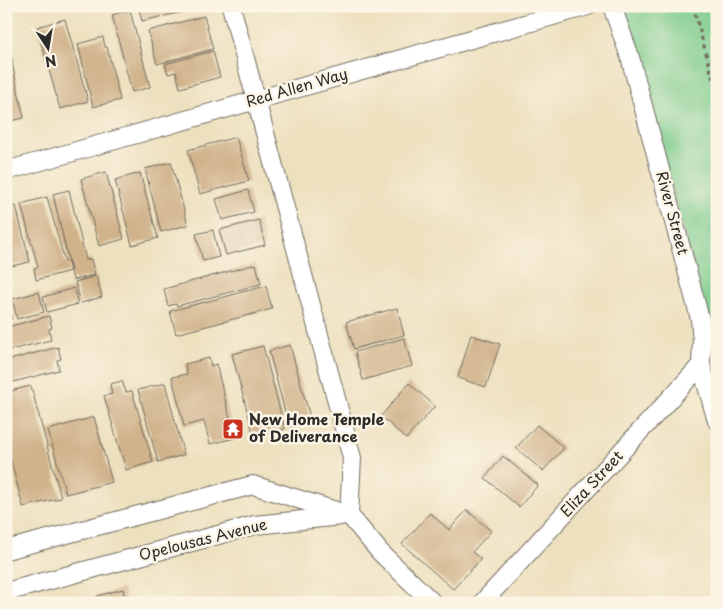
<svg xmlns="http://www.w3.org/2000/svg" width="723" height="609" font-family="'Playpen Sans',sans-serif">
<style>
.green{fill:#7acb8c;stroke:#527b5c}
.building{fill:#d0b28b}
.lines{fill:none;stroke-linecap:round;stroke-linejoin:round}
.minor-casing{stroke:#6f6a5e;stroke-width:20}
.path{stroke:#6f6a5e;stroke-width:3;stroke-dasharray:4 4;stroke-linecap:butt}
.minor{stroke:#fff;stroke-width:18}
.labels{text-anchor:middle;stroke-width:5;stroke-linejoin:round;paint-order:stroke}
.street-label{font-size:15px;fill:#2b2b2b;stroke:#fcf5e5}
.poi-label{font-size:15px;font-weight:bold;fill:#2b2b2b;stroke:#fcf5e5;text-anchor:start}
</style>
<rect width="100%" height="100%" fill="#fcf5e5"/>
<filter id="ink" filterUnits="userSpaceOnUse"><feTurbulence type="fractalNoise" baseFrequency=".02" numOctaves="2"/><feDisplacementMap in="SourceGraphic" scale="10" xChannelSelector="R" yChannelSelector="G"/><feConvolveMatrix kernelMatrix="1 2 1 2 8 2 1 2 1" color-interpolation-filters="sRGB"/></filter>
<filter id="wash" filterUnits="userSpaceOnUse"><feTurbulence type="fractalNoise" baseFrequency=".0096" numOctaves="4" result="noise"/><feDisplacementMap in="SourceGraphic" scale="20" xChannelSelector="R" yChannelSelector="G"/><feGaussianBlur stdDeviation="1.12" result="paint"/><feColorMatrix in="noise" values="0 0 0 0 0 0 0 0 0 0 0 0 0 0 0 0 0 1.4 0 .05"/><feComposite in="paint" operator="in"/></filter>
<g filter="url(#wash)">
<rect width="100%" height="100%" fill="#ede0be"/>
<!-- green -->
<polygon class="green" points="622,6 717,6 717,354"/>
<g id="blocks">
<!-- building -->
<g class="building">
<polygon points="138,6 201,6 201,8 142,21"/>
<polygon points="130,10 150,87 132,92 112,15"/>
<polygon points="204,16 213,49 157,64 148,31"/>
<polygon points="65,19 88,101 60,109 37,27"/>
<polygon points="103,37 105,47 107,47 120,100 93,107 78,44"/>
<polygon points="213,51 220,77 180,88 176,72 168,74 165,64"/>
<polygon points="11,54 13,62 12,63 24,118 6,122 6,55"/>
<polygon points="236,137 249,181 200,194 188,150"/>
<polygon points="171,162 188,225 161,232 145,169"/>
<polygon points="106,172 124,239 99,246 81,179"/>
<polygon points="140,173 158,238 132,245 115,180"/>
<polygon points="69,190 86,260 91,259 95,275 73,280 53,194"/>
<polygon points="248,190 254,212 222,220 216,199"/>
<polygon points="47,197 65,262 68,262 70,271 36,280 34,268 38,267 21,204"/>
<polygon points="16,206 30,262 6,267 6,208"/>
<polygon points="259,220 265,245 226,255 219,230"/>
<polygon points="213,230 219,257 203,261 196,234"/>
<polygon points="256,264 261,284 177,306 176,304 168,306 164,289"/>
<polygon points="96,276 102,297 81,303 75,282"/>
<polygon points="266,286 272,309 176,334 170,311"/>
<polygon points="74,288 78,304 47,312 43,297"/>
<polygon points="39,292 44,312 17,319 12,299"/>
<polygon points="6,299 12,319 6,321"/>
<polygon points="397,308 404,335 354,349 346,322"/>
<polygon points="49,316 52,328 49,329 51,340 6,351 6,331 9,331 7,327"/>
<polygon points="471,335 500,344 486,387 458,378"/>
<polygon points="404,338 412,366 363,380 355,352"/>
<polygon points="290,345 311,421 289,427 269,351"/>
<polygon points="263,346 285,429 254,437 232,354"/>
<polygon points="58,347 61,359 57,360 59,370 6,384 6,364 10,363 9,360"/>
<polygon points="209,358 211,366 216,364 235,438 210,444 204,421 184,426 172,377 187,374 185,364"/>
<polygon points="122,381 126,392 132,391 153,462 126,470 104,396 112,394 110,384"/>
<polygon points="165,383 184,455 158,462 138,390"/>
<polygon points="409,383 435,406 406,439 381,416"/>
<polygon points="31,386 61,498 23,507 6,442 6,392"/>
<polygon points="94,417 112,482 66,494 48,430"/>
<polygon points="537,425 564,448 543,471 516,448"/>
<polygon points="503,456 538,485 519,507 485,478"/>
<polygon points="467,510 491,531 472,552 481,559 453,589 402,544 430,513 449,530"/>
<polygon points="123,589 126,603 99,603 97,596"/>
</g>
</g>
</g>
<g filter="url(#ink)">
<use href="#blocks" fill-opacity="0" stroke="#6f6a5e" stroke-width="1"/>
<g class="lines">
<!-- minor casing -->
<g class="minor-casing">
<g id="minor">
<polyline points="231,6 352,458 349,515 380,552 433,603"/>
<polyline points="612,6 630,57 700,319 702,341 701,365 717,421"/>
<polyline points="6,171 588,6"/>
<polyline points="6,550 253,485 349,515"/>
<polyline points="6,592 255,525 341,516"/>
<polyline points="482,603 701,365"/>
</g>
</g>
<!-- path -->
<polyline class="path" points="693,6 717,94"/>
<!-- minor -->
<use href="#minor" class="minor"/>
</g>
</g>
<!-- icons -->
<defs>
<g id="temple-square" transform="scale(1.125)"><rect x="-9" y="-9" width="18" height="18" rx="4" fill="#c8321e" stroke="#fcf5e5"/><path d="M0-6L5-2H3V0L6.5 2.5H4V6H1.5V3h-3V6H-4V2.5H-6.5L-3 0V-2H-5Z" fill="#fff"/></g>
</defs>
<g fill-rule="evenodd">
<use href="#temple-square" x="233" y="429"/>
</g>
<g class="labels">
<!-- street labels -->
<g class="street-label">
<text transform="translate(297 88) rotate(-16)" y="5">Red Allen Way</text>
<text transform="translate(672 213) rotate(75)" y="5">River Street</text>
<text transform="translate(592 484) rotate(-47)" y="5">Eliza Street</text>
<text transform="translate(203 540) rotate(-14)" y="5">Opelousas Avenue</text>
</g>
<!-- poi labels -->
<g class="poi-label">
<text x="249" y="425">New Home Temple<tspan x="249" dy="17">of Deliverance</tspan></text>
</g>
</g>
<!-- margin -->
<rect width="723" height="609" fill="none" stroke="#fcf5e5" stroke-width="25"/>
<!-- north arrow -->
<g transform="translate(48 48) rotate(168)" stroke="#fcf5e5" stroke-width="4" paint-order="stroke">
<path d="M0-4L9 19L0 12L-9 19Z" fill="#2b2b2b"/>
<text y="-8" font-size="14" font-weight="bold" text-anchor="middle" fill="#2b2b2b">N</text>
</g>
</svg>
